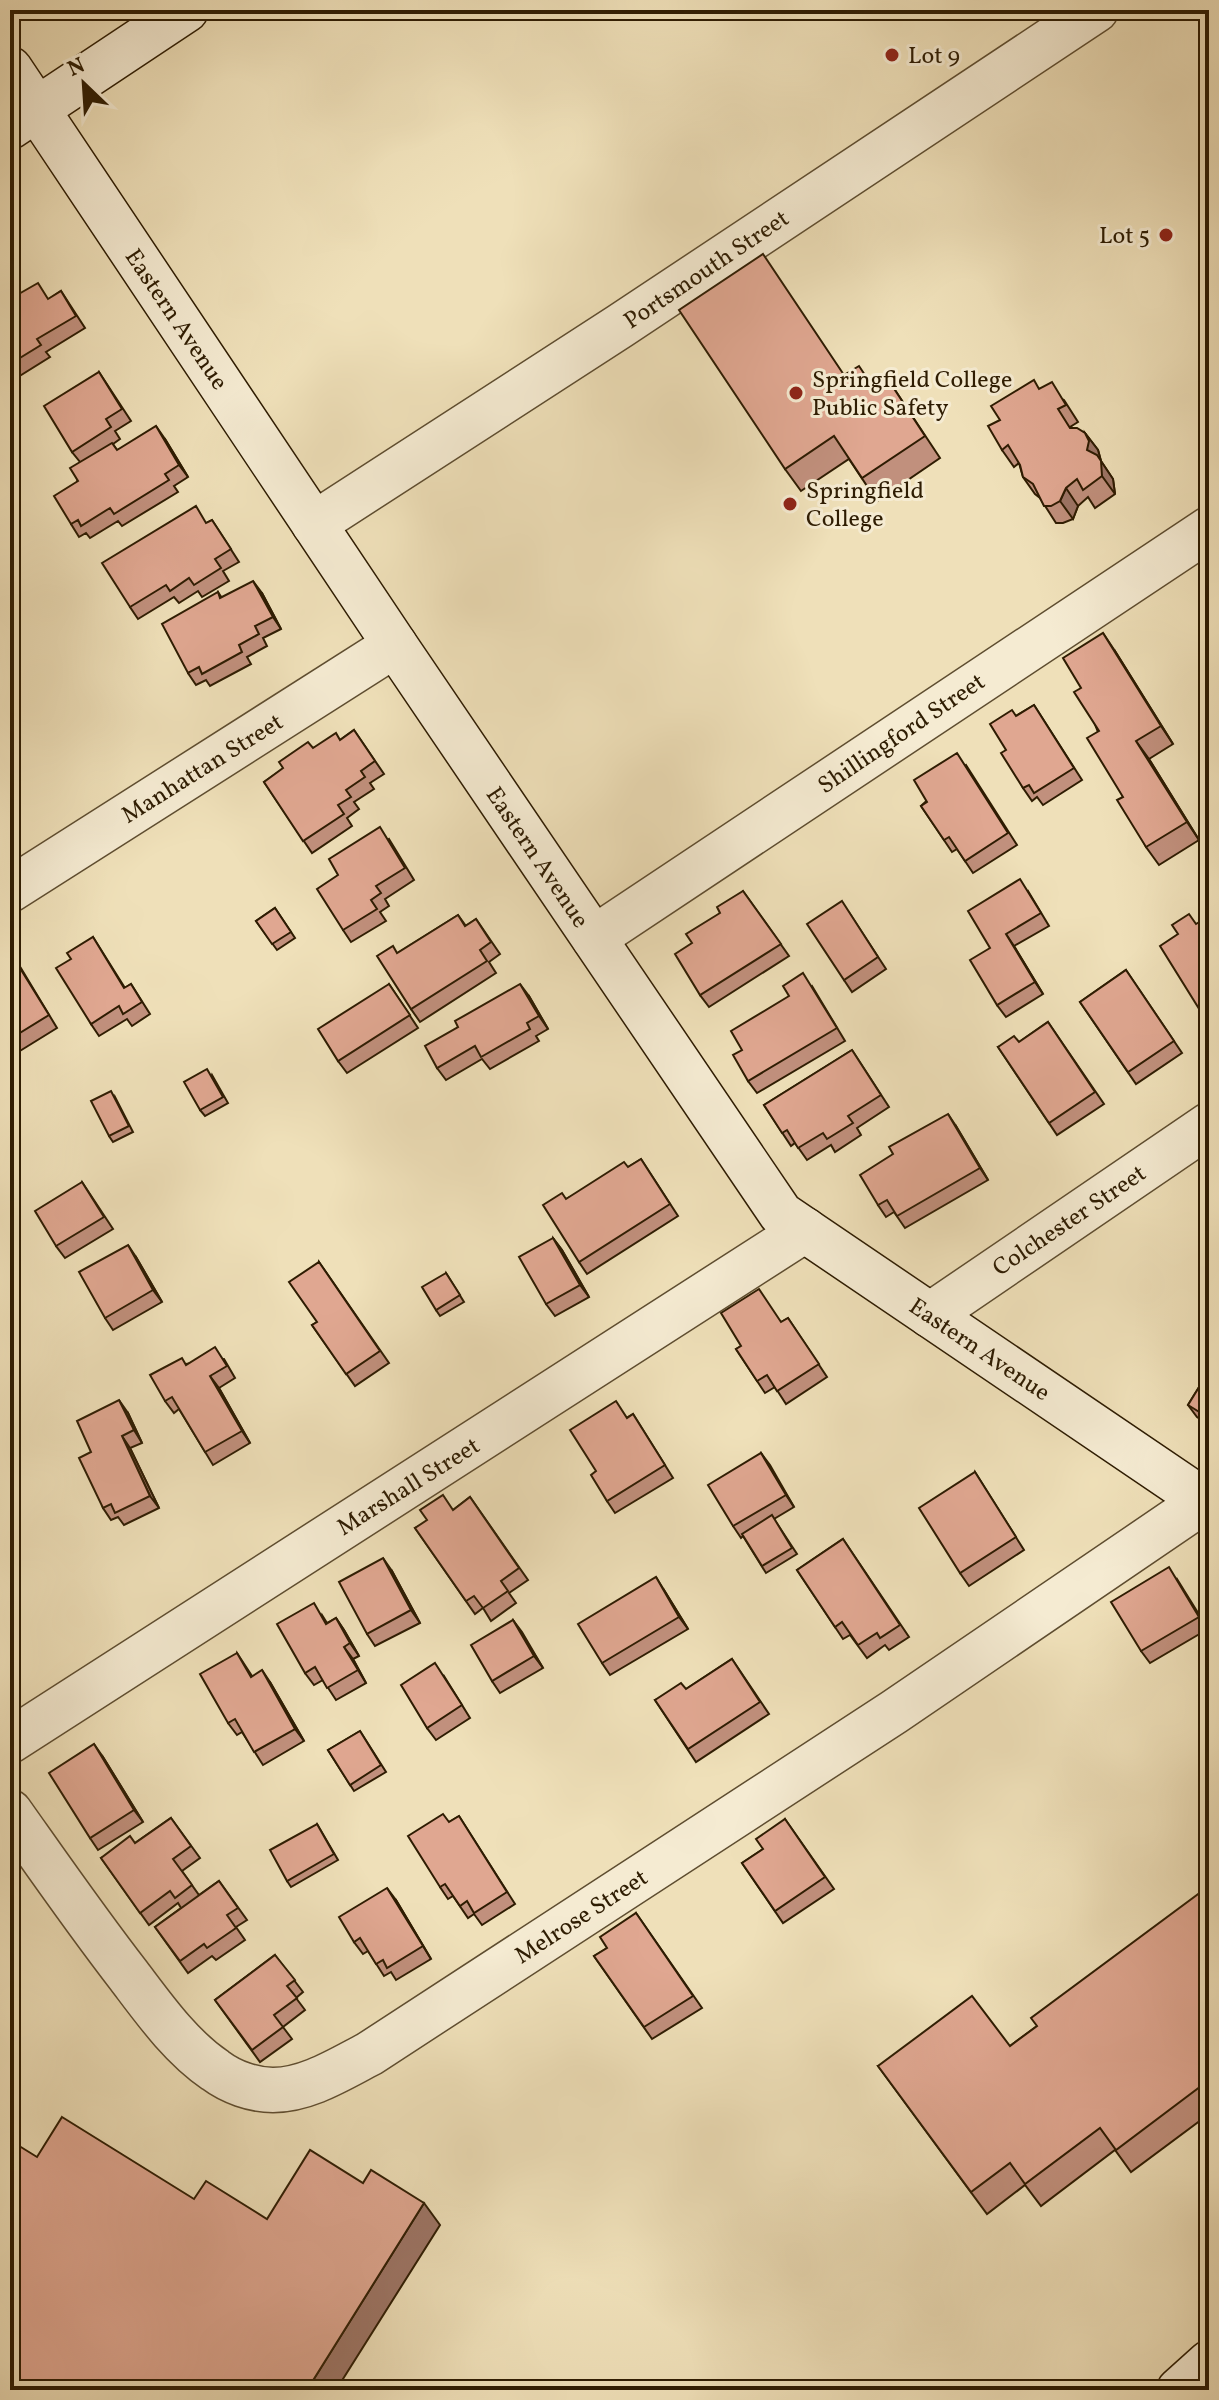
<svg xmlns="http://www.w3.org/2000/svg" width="1219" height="2400" font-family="Vollkorn,serif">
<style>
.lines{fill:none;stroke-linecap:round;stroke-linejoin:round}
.street-casing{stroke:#5e4d30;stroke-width:47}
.secondary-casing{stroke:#2e1c02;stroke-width:47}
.street{stroke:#f5ebd2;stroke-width:44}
.secondary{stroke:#f5ebd2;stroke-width:44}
.wall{fill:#c1907d;stroke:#2e1c02;stroke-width:2}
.shaded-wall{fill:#9d7566;stroke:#2e1c02;stroke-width:2}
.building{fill:#e0a791;stroke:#2e1c02;stroke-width:2}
.poi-dot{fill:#8f2418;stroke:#f5ebd2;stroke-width:3}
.labels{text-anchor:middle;stroke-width:6;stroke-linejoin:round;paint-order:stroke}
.poi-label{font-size:24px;fill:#2e1c02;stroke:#f5ebd2;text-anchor:start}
.street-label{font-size:24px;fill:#2e1c02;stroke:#f5ebd2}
</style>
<rect width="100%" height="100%" fill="#efe0b9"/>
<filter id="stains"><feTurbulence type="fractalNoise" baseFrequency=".0025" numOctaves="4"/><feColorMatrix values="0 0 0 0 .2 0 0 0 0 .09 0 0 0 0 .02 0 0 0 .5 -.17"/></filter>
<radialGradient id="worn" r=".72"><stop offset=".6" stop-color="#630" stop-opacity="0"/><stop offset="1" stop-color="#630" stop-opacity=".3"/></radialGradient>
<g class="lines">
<!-- street casing -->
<g class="street-casing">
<g id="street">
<polyline points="314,524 620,326 1096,10"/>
<polyline points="10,890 395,645"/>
<polyline points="594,938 1209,529"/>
<polyline points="930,1315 1209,1125"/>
<polyline points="10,1741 805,1230"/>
<path d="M10 1812C49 1867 87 1922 129 1976 154 2009 180 2046 215 2070 231 2082 253 2090 273 2090 307 2090 340 2069 369 2054L894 1712 1204 1501"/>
</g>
</g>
<!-- secondary casing -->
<g class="secondary-casing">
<g id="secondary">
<polyline points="10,69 395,645 781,1214 1209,1504"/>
<polyline points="10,127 186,10"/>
<polyline points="1179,2390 1209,2363"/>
</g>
</g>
<!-- street -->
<use href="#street" class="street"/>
<!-- secondary -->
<use href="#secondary" class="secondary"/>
</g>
<!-- wall -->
<g class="wall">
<polygon points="61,291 85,328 46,352 50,357 10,382 10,299 49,299"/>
<polygon points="99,372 131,421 115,431 120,439 113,444 117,450 165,439 188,477 174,486 178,492 122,526 118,521 90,538 86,533 79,537 71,524 80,462 72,452"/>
<polygon points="845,375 875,389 889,381 940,458 877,501 849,459 801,491 785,469"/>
<polygon points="1040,389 1064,400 1078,422 1070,427 1085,433 1098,450 1101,461 1113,479 1115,494 1095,508 1088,497 1078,506 1073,519 1063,523 1056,523 1040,498 1035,494 1023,477 1019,463 1014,467 1002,450 1000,420"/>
<polygon points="212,520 239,562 223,571 229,581 202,597 198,591 179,603 174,597 138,619 130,607 207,523"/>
<polygon points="218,592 222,598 262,593 281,629 263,638 267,646 247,657 251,664 210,686 206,680 196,685 188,673"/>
<polygon points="1115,651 1173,744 1149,759 1199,840 1159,865 1146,847 1123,797 1081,688"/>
<polygon points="1034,705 1082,780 1043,805 1037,797 1032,801 1023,788 1006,750 1016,716"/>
<polygon points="354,730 384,774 370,783 374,789 354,802 359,809 347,818 352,826 312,853 264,782 313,748 340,740"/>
<polygon points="966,765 1017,845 973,873 957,849 952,852 921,806"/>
<polygon points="389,839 414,880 385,899 389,906 380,912 386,921 351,942 343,930 338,875"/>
<polygon points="743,891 789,956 709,1007 700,995 692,943 720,913"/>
<polygon points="1028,891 1049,926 1014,946 1043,994 1006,1017 997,1005 990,948"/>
<polygon points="275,908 295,938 277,950 256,921"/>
<polygon points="850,914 886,969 852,992 844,980"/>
<polygon points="458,915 466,926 476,919 500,954 489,962 496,973 420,1022 411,1009 398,953"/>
<polygon points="93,937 125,988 131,984 150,1014 132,1026 127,1019 99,1036 91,1024 71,959"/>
<polygon points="10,950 57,1028 15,1054 10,1047"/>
<polygon points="1126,970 1182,1053 1136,1084 1080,1002"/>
<polygon points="389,984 418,1028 347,1073 338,1061"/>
<polygon points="812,986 845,1041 757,1093 748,1081 742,1050"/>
<polygon points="529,996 548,1029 536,1036 539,1041 490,1069 482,1059 446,1080 437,1068"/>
<polygon points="1048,1022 1104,1104 1057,1135 998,1047 1019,1042"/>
<polygon points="852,1050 889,1107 857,1128 861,1135 835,1152 831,1145 807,1160 795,1143 791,1146 764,1105"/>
<polygon points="212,1075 228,1103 205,1116 200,1110"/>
<polygon points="115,1097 133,1132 113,1142 109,1136"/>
<polygon points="956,1126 988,1180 905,1228 894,1212 886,1217 878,1205"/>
<polygon points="641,1159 678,1216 587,1274 579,1262 566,1199 628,1167"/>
<polygon points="82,1182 113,1229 65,1258 56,1246"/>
<polygon points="553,1238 562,1250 589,1297 555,1316 546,1304"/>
<polygon points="136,1257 162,1302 113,1330 105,1318"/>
<polygon points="319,1262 389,1363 355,1386 312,1325 317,1322"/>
<polygon points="446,1273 464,1302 440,1316 436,1310"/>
<polygon points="788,1318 827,1377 786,1404 775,1387 765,1393 736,1349"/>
<polygon points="224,1359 235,1378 219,1388 250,1443 213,1465 179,1409 174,1413 165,1401 186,1364"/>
<polygon points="1209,1371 1209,1425 1197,1417 1188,1405"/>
<polygon points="128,1413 142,1443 130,1448 159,1508 124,1525 118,1517 111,1520 103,1508 91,1452"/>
<polygon points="633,1414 673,1478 615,1513 607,1501 596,1471 628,1417"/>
<polygon points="761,1453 794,1507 774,1519 797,1554 766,1573 743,1536 741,1538 733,1526"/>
<polygon points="975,1472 1024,1550 969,1586 960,1573"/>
<polygon points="470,1497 528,1580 509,1593 516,1603 491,1621 483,1608 475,1614 415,1528 453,1510"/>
<polygon points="843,1539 909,1637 889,1650 885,1645 867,1658 850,1635 843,1639 797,1570"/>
<polygon points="392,1571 420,1623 375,1646 367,1634"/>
<polygon points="1177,1579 1208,1629 1150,1663 1141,1651"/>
<polygon points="664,1590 688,1629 610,1675 602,1663"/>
<polygon points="322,1615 327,1623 336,1618 344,1630 359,1656 353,1659 366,1683 336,1700 323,1680 314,1685 305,1673"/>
<polygon points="513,1620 543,1668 500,1693 492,1681"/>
<polygon points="237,1653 252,1676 270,1682 304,1741 263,1765 242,1732 237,1735 228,1723"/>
<polygon points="732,1659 769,1714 696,1762 655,1700 686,1689"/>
<polygon points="444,1676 470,1718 436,1740 427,1728"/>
<polygon points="360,1731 386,1772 354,1791 328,1750"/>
<polygon points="103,1757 143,1822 98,1850 90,1838"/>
<polygon points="459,1816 515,1904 482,1925 474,1914 468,1918 453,1896 448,1899 440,1887 449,1822"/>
<polygon points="171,1818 200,1858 182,1871 199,1895 219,1881 247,1920 236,1927 245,1940 216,1960 212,1956 188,1973 155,1927 181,1908 178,1903 149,1925 101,1858 135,1843"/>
<polygon points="785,1819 834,1889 783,1923 742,1863 763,1849"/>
<polygon points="317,1824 338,1860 291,1887 287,1881"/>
<polygon points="1209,1886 1209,2114 1131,2172 1115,2150 1041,2206 1025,2185 987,2214 878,2066 1010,2046 1037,2026"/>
<polygon points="396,1900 431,1959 396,1980 391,1972 384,1976 368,1951 363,1954 354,1942"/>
<polygon points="636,1913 702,2008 652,2039 594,1956 607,1948"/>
<polygon points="275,1955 303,1992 296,1998 305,2010 283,2027 292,2039 260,2062 215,2000"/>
</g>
<!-- shaded-wall -->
<g class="shaded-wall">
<polygon points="156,426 165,439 188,477 179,465"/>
<polygon points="1085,433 1098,450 1101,461 1113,479 1115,494 1102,476 1087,450"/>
<polygon points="1066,488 1078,506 1073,519 1060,501"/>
<polygon points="253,581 262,593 281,629 273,617"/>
<polygon points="1103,633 1115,651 1173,744 1161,726"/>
<polygon points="1136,741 1149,759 1199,840 1187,822"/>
<polygon points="1006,934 1014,946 1043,994 1035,982"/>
<polygon points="520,984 529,996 548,1029 539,1016"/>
<polygon points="948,1114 956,1126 988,1180 980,1168"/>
<polygon points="553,1238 562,1250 589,1297 580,1285"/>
<polygon points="128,1245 136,1257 162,1302 153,1290"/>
<polygon points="210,1376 219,1388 250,1443 242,1431"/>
<polygon points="119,1400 128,1413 142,1443 134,1430"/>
<polygon points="122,1436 130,1448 159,1508 150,1496"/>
<polygon points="761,1453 770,1465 794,1507 786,1495"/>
<polygon points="383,1558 392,1571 420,1623 411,1610"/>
<polygon points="656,1577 688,1629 679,1617"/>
<polygon points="336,1618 344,1630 359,1656 350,1643"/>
<polygon points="513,1620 522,1632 543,1668 534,1656"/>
<polygon points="344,1647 353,1659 366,1683 358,1670"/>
<polygon points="262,1670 270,1682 304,1741 295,1729"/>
<polygon points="94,1744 103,1757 143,1822 134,1810"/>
<polygon points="387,1888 396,1900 431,1959 423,1946"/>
<polygon points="424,2203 440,2225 336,2390 307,2390"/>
</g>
<!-- building -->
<g class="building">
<polygon points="1200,10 1209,10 1209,24"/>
<polygon points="763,254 844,375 859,366 875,390 889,381 925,436 862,478 834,436 785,469 679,310"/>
<polygon points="38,283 48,299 61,291 76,316 37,339 41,345 10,364 10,299"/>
<polygon points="99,372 122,409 106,419 111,427 72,452 44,406"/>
<polygon points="1034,380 1039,389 1052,382 1066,405 1058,409 1070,428 1077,428 1085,433 1089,441 1087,450 1097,455 1101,461 1102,476 1083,490 1077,479 1066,488 1060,501 1051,506 1044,506 1033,484 1023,477 1020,465 1008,445 1002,450 988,426 1000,420 991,406"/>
<polygon points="156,426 179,465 165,474 169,480 114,514 110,508 81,526 78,520 71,524 54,496 78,481 70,468 112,443 117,450"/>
<polygon points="196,506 206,523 212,520 231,549 215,559 221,568 194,585 189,578 170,591 166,585 130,607 102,563"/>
<polygon points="253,581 273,617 255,626 259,634 239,645 242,652 202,674 199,667 188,673 162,624 218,592 220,598"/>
<polygon points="1103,633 1161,726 1136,741 1187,822 1146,847 1117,800 1123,797 1087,738 1099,731 1074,692 1081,688 1063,658"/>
<polygon points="1034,705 1074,768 1034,793 1029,785 1023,788 1001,753 1006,750 990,724 1012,710 1016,716"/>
<polygon points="354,730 375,761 361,771 365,777 346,790 351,797 338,805 344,814 303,841 264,782 283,768 279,762 308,742 313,748 336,733 340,740"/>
<polygon points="957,753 1008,833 965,861 949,837 944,840 921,806 927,802 914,780"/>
<polygon points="380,827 405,868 376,886 381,893 371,900 377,909 343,930 317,889 338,875 329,859"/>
<polygon points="1020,879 1041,913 1006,934 1035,982 997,1005 970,960 990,948 968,911"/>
<polygon points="743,891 781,944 700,995 675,954 692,943 686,934 720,913 717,907"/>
<polygon points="842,901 878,957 844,980 807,924"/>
<polygon points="275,908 291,932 272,944 256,921"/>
<polygon points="1189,914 1196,924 1209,916 1209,1018 1206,1020 1160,946 1178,934 1172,925"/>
<polygon points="458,915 465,926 476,919 491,942 480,950 487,961 411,1009 377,956 393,946 397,953"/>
<polygon points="93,937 124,988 131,984 142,1002 123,1014 119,1006 91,1024 56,968 71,959 67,953"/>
<polygon points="10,952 49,1015 10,1039"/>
<polygon points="1126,970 1174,1041 1128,1072 1080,1002"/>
<polygon points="803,973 837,1028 748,1081 733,1055 742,1050 731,1031 789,996 783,986"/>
<polygon points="389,984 410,1015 338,1061 318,1029"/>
<polygon points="520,984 539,1016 527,1023 530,1029 481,1057 475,1046 437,1068 425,1046 458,1027 455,1021"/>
<polygon points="1048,1022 1095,1092 1049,1123 998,1047 1014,1036 1019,1042"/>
<polygon points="852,1050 881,1095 848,1116 853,1123 827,1139 823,1133 798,1148 787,1130 782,1133 764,1105"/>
<polygon points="207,1069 223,1097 200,1110 184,1082"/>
<polygon points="111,1091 129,1126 109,1136 91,1101"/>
<polygon points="948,1114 980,1168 897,1216 887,1200 878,1205 860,1175 893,1154 889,1147"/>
<polygon points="641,1159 670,1204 579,1262 543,1205 562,1193 566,1199 624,1162 628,1167"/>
<polygon points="82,1182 104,1217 56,1246 35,1211"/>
<polygon points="553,1238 580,1285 546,1304 519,1257"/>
<polygon points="128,1245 153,1290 105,1318 79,1272"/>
<polygon points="319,1262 380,1351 346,1374 312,1325 317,1322 289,1282"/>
<polygon points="446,1273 460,1295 436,1310 422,1287"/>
<polygon points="759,1289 781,1322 788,1318 819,1364 777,1391 767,1375 757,1381 736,1349 741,1346 721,1313"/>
<polygon points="215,1347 227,1366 210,1376 242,1431 205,1452 172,1397 165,1401 150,1375 182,1358 186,1365"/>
<polygon points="1209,1371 1209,1418 1188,1405"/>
<polygon points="119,1400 134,1430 122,1436 150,1496 115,1513 111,1504 103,1508 79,1458 91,1452 77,1421"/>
<polygon points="616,1401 627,1418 633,1414 665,1465 607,1501 591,1475 596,1471 570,1430"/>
<polygon points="761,1453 786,1495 733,1526 708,1485"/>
<polygon points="975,1472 1016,1537 960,1573 919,1508"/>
<polygon points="443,1495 453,1510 470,1497 519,1568 501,1581 508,1591 483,1608 474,1596 466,1601 415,1528 427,1520 420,1510"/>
<polygon points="772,1515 792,1548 762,1566 742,1534"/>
<polygon points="843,1539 900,1625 880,1638 877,1633 858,1645 842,1622 835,1627 797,1570"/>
<polygon points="383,1558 411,1610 367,1634 339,1582"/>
<polygon points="1169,1567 1199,1617 1141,1651 1111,1602"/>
<polygon points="656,1577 679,1617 602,1663 578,1624"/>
<polygon points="314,1603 326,1624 336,1618 350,1643 344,1647 358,1670 327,1688 315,1667 305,1673 277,1624"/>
<polygon points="513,1620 534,1656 492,1681 471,1645"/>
<polygon points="237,1653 251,1677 262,1670 295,1729 254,1752 235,1719 228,1723 200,1674"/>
<polygon points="732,1659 760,1702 688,1749 655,1700 681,1683 686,1689"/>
<polygon points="435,1663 462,1705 427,1728 401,1685"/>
<polygon points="360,1731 381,1765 350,1785 328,1750"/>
<polygon points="94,1744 134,1810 90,1838 49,1773"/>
<polygon points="443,1814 449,1822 459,1816 507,1892 474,1913 467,1901 460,1906 445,1884 440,1887 408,1836"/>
<polygon points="171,1818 191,1846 173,1859 192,1885 175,1898 170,1891 140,1913 101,1858 130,1836 135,1843"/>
<polygon points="785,1819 825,1877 775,1911 742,1863 763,1849 756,1839"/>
<polygon points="317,1824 334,1854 287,1881 270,1850"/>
<polygon points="219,1881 238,1908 227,1915 236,1928 207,1948 204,1944 180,1961 155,1927"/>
<polygon points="1209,1886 1209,2080 1116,2150 1100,2128 1025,2184 1010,2163 971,2192 878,2066 972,1996 1010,2046 1037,2026 1031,2018"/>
<polygon points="387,1888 423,1946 387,1968 383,1960 376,1964 360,1938 354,1942 339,1917"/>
<polygon points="636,1913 693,1996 644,2027 594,1956 607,1948 600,1937"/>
<polygon points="275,1955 295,1980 287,1986 297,1998 274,2015 283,2027 252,2050 215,2000"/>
<polygon points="62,2117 194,2199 206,2181 267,2219 310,2150 363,2183 371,2170 424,2203 307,2390 10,2390 10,2153 16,2144 37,2157"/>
<polygon points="1206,2374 1209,2377 1209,2390 1189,2390"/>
</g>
<!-- markers -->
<g class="poi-dot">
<circle cx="892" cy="55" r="8"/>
<circle cx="1166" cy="235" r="8"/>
<circle cx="796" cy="393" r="8"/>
<circle cx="790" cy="504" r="8"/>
</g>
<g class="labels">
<!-- poi labels -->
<g class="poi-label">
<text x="908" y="63">Lot 9</text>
<text x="1150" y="243" text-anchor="end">Lot 5</text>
<text x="812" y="387">Springfield College<tspan x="812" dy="28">Public Safety</tspan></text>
<text x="806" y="498">Springfield<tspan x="806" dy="28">College</tspan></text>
</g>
<!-- street labels -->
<g class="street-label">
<text transform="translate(706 269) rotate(-34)" y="8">Portsmouth Street</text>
<text transform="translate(177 319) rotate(56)" y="8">Eastern Avenue</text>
<text transform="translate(901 733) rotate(-34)" y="8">Shillingford Street</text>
<text transform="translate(202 768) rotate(-32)" y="8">Manhattan Street</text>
<text transform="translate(538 857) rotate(56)" y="8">Eastern Avenue</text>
<text transform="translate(1069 1220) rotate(-34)" y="8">Colchester Street</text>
<text transform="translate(980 1349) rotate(34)" y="8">Eastern Avenue</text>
<text transform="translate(408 1486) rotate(-32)" y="8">Marshall Street</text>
<text transform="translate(581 1916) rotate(-33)" y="8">Melrose Street</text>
</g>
</g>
<!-- margin -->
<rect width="1219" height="2400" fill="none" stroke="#efe0b9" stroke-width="40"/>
<rect x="12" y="12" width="1195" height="2376" fill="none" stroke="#2e1c02" stroke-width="4"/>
<rect x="20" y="20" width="1179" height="2360" fill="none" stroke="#2e1c02" stroke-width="2"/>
<!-- north arrow -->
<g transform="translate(84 84) rotate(335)" stroke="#f5ebd2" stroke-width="6" paint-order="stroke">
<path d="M0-6L14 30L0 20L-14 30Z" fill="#2e1c02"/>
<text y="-12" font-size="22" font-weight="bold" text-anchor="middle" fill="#2e1c02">N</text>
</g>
<rect width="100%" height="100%" filter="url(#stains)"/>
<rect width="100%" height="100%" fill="url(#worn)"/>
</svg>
